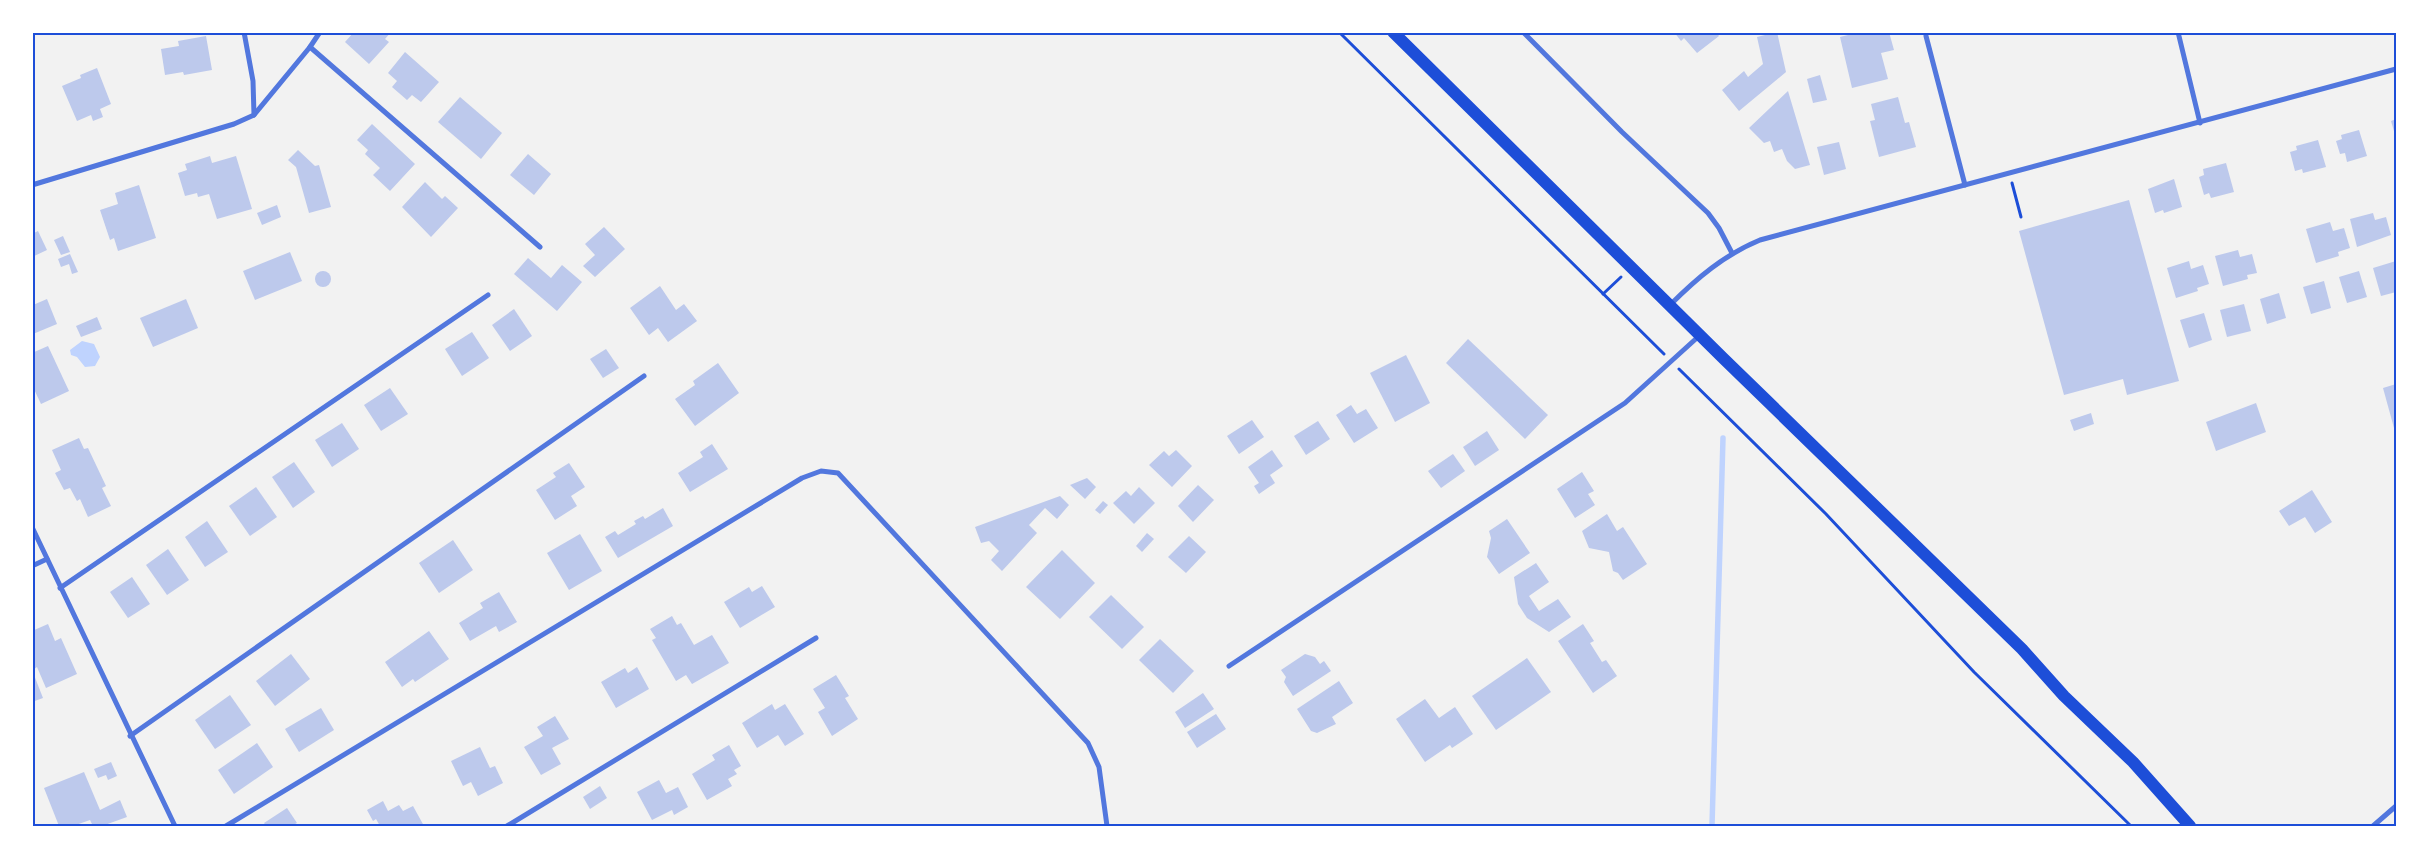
<svg xmlns="http://www.w3.org/2000/svg" width="2429" height="859" font-family="'Space Grotesk',sans-serif">
<style>
.water{fill:#bfd3fe}
.lines{fill:none;stroke-linecap:round;stroke-linejoin:round}
.stream{stroke:#bfd3fe;stroke-width:5.5}
.building{fill:#bdc9ec}
.path{stroke:#1d4ed8;stroke-width:3}
.minor{stroke:#5277de;stroke-width:5}
.primary{stroke:#1d4ed8;stroke-width:12}
.neatline{fill:none;stroke:#1d4ed8;stroke-width:2}
</style>
<rect width="100%" height="100%" fill="#f2f2f2"/>
<!-- water -->
<polygon class="water" points="82,341 94,344 100,357 95,366 85,367 77,357 71,355 70,350"/>
<g class="lines">
<!-- stream -->
<polyline class="stream" points="1712,826 1723,438"/>
</g>
<!-- building -->
<g class="building">
<polygon points="354,32 391,32 385,39 389,42 369,64 345,42"/>
<polygon points="1674,32 1716,32 1719,36 1697,53 1684,38 1681,41"/>
<polygon points="1777,32 1786,72 1739,111 1722,90 1744,71 1748,77 1763,64 1757,37"/>
<polygon points="1860,32 1889,32 1894,50 1881,53 1888,79 1852,88 1840,37"/>
<polygon points="206,36 212,70 184,75 183,72 165,75 161,49 179,46 178,41"/>
<polygon points="405,52 439,82 421,102 412,95 407,100 392,87 397,81 388,73"/>
<polygon points="97,68 111,104 100,109 103,117 93,121 91,115 77,121 62,86 81,78 80,75"/>
<polygon points="1820,75 1827,100 1813,103 1807,79"/>
<polygon points="1788,91 1810,165 1795,169 1787,161 1782,149 1774,152 1770,141 1764,143 1749,128"/>
<polygon points="460,97 502,133 481,159 438,122"/>
<polygon points="1898,97 1905,123 1909,122 1916,147 1879,157 1870,121 1875,120 1871,104"/>
<polygon points="2396,119 2396,138 2391,121"/>
<polygon points="372,124 415,164 390,191 373,175 380,168 365,154 368,150 357,140"/>
<polygon points="2359,130 2367,156 2347,162 2345,153 2340,154 2336,141 2342,139 2341,135"/>
<polygon points="2318,140 2326,167 2303,173 2302,169 2295,171 2290,152 2297,150 2296,146"/>
<polygon points="1839,142 1846,169 1824,175 1817,147"/>
<polygon points="298,150 315,166 319,165 331,207 309,213 296,167 288,160"/>
<polygon points="528,154 551,174 534,195 510,175"/>
<polygon points="210,156 212,163 236,156 252,209 217,219 209,194 198,197 197,193 185,196 178,173 187,170 185,164"/>
<polygon points="2226,163 2234,192 2211,198 2209,193 2204,195 2199,177 2204,175 2203,169"/>
<polygon points="2174,179 2182,207 2164,213 2163,210 2155,213 2148,189"/>
<polygon points="425,182 442,199 445,196 458,208 431,237 402,207"/>
<polygon points="139,185 156,238 118,251 114,238 110,240 100,210 118,204 115,193"/>
<polygon points="2129,200 2179,381 2127,395 2123,379 2064,395 2019,231"/>
<polygon points="277,205 281,217 262,225 257,213"/>
<polygon points="2373,213 2375,220 2386,217 2391,235 2357,247 2350,219"/>
<polygon points="2330,222 2333,231 2344,228 2350,248 2338,252 2339,256 2316,263 2306,229"/>
<polygon points="604,227 625,249 595,277 583,266 595,255 585,244"/>
<polygon points="38,231 47,250 32,257 32,234"/>
<polygon points="63,236 70,252 61,255 54,240"/>
<polygon points="2238,250 2240,257 2252,254 2257,273 2247,275 2248,279 2223,286 2215,256"/>
<polygon points="290,252 302,281 255,300 243,271"/>
<polygon points="70,254 78,272 72,274 69,264 61,267 58,259"/>
<polygon points="528,258 551,278 562,265 582,282 557,311 514,274"/>
<polygon points="2189,261 2191,269 2203,265 2209,284 2197,288 2198,291 2176,298 2167,268"/>
<polygon points="2396,261 2396,292 2381,296 2373,268"/>
<polygon points="2359,271 2367,297 2347,303 2339,277"/>
<circle cx="323" cy="279" r="8"/>
<polygon points="2324,281 2331,308 2311,314 2303,287"/>
<polygon points="660,286 676,310 684,304 697,321 668,342 658,328 649,335 630,308"/>
<polygon points="2279,293 2286,318 2267,324 2260,299"/>
<polygon points="47,299 57,324 33,334 33,305"/>
<polygon points="186,299 198,328 153,347 140,318"/>
<polygon points="2244,304 2251,331 2227,337 2220,310"/>
<polygon points="514,309 532,336 510,351 492,325"/>
<polygon points="2204,313 2212,340 2189,348 2180,320"/>
<polygon points="97,317 102,329 81,337 76,326"/>
<polygon points="472,332 489,358 462,376 445,349"/>
<polygon points="1468,339 1548,415 1525,439 1446,363"/>
<polygon points="48,346 69,391 41,404 32,385 32,353"/>
<polygon points="606,349 619,368 603,378 590,359"/>
<polygon points="1406,355 1430,403 1395,422 1370,373"/>
<polygon points="718,363 739,393 695,426 675,399 695,385 693,381"/>
<polygon points="2396,384 2396,427 2394,428 2383,388"/>
<polygon points="390,388 408,414 381,431 364,405"/>
<polygon points="2256,403 2266,432 2216,451 2206,422"/>
<polygon points="1351,405 1357,414 1366,409 1378,428 1354,443 1336,415"/>
<polygon points="2091,413 2094,424 2074,431 2070,420"/>
<polygon points="1252,420 1264,437 1239,454 1227,436"/>
<polygon points="1318,421 1330,439 1306,455 1294,436"/>
<polygon points="342,423 359,449 332,467 315,440"/>
<polygon points="1487,431 1499,450 1475,466 1463,447"/>
<polygon points="79,438 84,449 88,448 106,486 102,488 111,506 88,517 80,499 77,501 70,488 64,490 55,473 61,470 52,450"/>
<polygon points="712,444 728,469 690,492 678,473 703,457 700,452"/>
<polygon points="1176,450 1192,466 1172,487 1149,465 1164,451 1169,456"/>
<polygon points="1272,450 1283,466 1270,475 1275,483 1259,494 1254,486 1259,483 1248,467"/>
<polygon points="1453,454 1465,471 1441,488 1428,471"/>
<polygon points="294,462 315,492 293,508 272,477"/>
<polygon points="569,463 585,487 571,496 577,506 555,520 536,490 556,477 553,473"/>
<polygon points="1582,472 1594,491 1588,494 1595,505 1575,518 1557,489"/>
<polygon points="1087,478 1096,487 1085,499 1070,485"/>
<polygon points="1198,485 1214,500 1193,522 1178,506"/>
<polygon points="256,487 277,517 250,536 229,506"/>
<polygon points="1139,487 1155,503 1134,524 1113,503 1126,491 1131,496"/>
<polygon points="2312,490 2332,522 2315,533 2305,517 2289,526 2279,511"/>
<polygon points="1060,496 1069,505 1057,519 1045,508 1029,525 1037,533 1002,571 991,560 999,551 989,541 981,543 975,527"/>
<polygon points="1103,501 1108,505 1100,514 1095,510"/>
<polygon points="663,508 673,526 618,558 605,537 615,531 618,535 636,524 634,521 643,516 645,519"/>
<polygon points="1607,514 1617,531 1623,527 1647,564 1623,580 1618,573 1613,571 1609,552 1589,548 1582,531"/>
<polygon points="1507,519 1530,553 1499,574 1487,557 1491,538 1489,531"/>
<polygon points="207,521 228,552 205,567 185,537"/>
<polygon points="1147,533 1154,539 1142,552 1136,546"/>
<polygon points="580,534 602,571 569,590 547,553"/>
<polygon points="1189,536 1206,552 1186,573 1168,557"/>
<polygon points="453,540 473,570 439,593 419,563"/>
<polygon points="168,549 189,580 167,595 146,565"/>
<polygon points="1062,550 1095,583 1060,619 1026,587"/>
<polygon points="1536,563 1549,582 1529,596 1539,611 1558,599 1571,617 1549,632 1527,618 1518,604 1514,577"/>
<polygon points="132,577 150,604 128,618 110,592"/>
<polygon points="762,586 775,607 740,628 724,602 749,587 752,592"/>
<polygon points="499,592 517,622 499,632 496,626 470,641 459,623 483,608 480,603"/>
<polygon points="1111,595 1144,627 1122,649 1089,617"/>
<polygon points="672,616 677,625 681,623 694,645 712,635 729,663 692,684 686,675 676,681 652,640 656,638 650,629"/>
<polygon points="48,624 55,641 61,638 77,674 46,688 37,667 34,669 32,667 32,631"/>
<polygon points="1583,624 1594,641 1590,643 1602,662 1606,660 1617,676 1593,693 1558,641"/>
<polygon points="429,631 449,659 415,682 413,679 402,687 385,662"/>
<polygon points="1160,639 1194,671 1173,693 1139,660"/>
<polygon points="291,654 310,679 275,706 256,681"/>
<polygon points="1305,654 1315,657 1320,664 1324,661 1331,671 1293,696 1284,682 1286,677 1281,670"/>
<polygon points="1527,658 1551,692 1496,730 1472,696"/>
<polygon points="637,667 649,689 616,708 601,682 625,668 628,673"/>
<polygon points="34,675 43,698 32,702 32,676"/>
<polygon points="836,675 849,696 845,698 858,719 832,736 818,712 825,708 813,689"/>
<polygon points="1339,681 1353,703 1332,717 1336,724 1317,733 1311,731 1297,709"/>
<polygon points="1203,693 1214,709 1185,728 1175,712"/>
<polygon points="230,695 251,725 215,749 195,720"/>
<polygon points="1425,699 1439,718 1455,707 1473,734 1452,748 1450,745 1425,762 1396,719"/>
<polygon points="772,704 775,710 785,704 804,734 785,746 778,735 757,748 742,723"/>
<polygon points="321,708 334,730 299,752 285,729"/>
<polygon points="1216,714 1226,729 1197,748 1187,732"/>
<polygon points="555,716 569,739 552,748 561,764 541,775 524,747 543,736 537,727"/>
<polygon points="257,743 273,767 234,794 218,770"/>
<polygon points="729,745 741,766 734,770 737,774 728,779 732,786 707,800 692,774 715,760 712,755"/>
<polygon points="480,747 490,768 495,766 503,783 478,796 471,782 463,786 451,761"/>
<polygon points="111,762 117,776 108,780 106,775 98,778 94,769"/>
<polygon points="84,772 100,810 120,800 127,817 102,826 93,826 90,820 73,826 59,826 44,788"/>
<polygon points="659,780 666,793 678,787 688,807 674,815 672,810 652,820 637,792"/>
<polygon points="600,786 607,798 590,809 583,797"/>
<polygon points="383,801 388,811 399,805 403,811 413,806 424,826 380,826 376,819 373,821 367,810"/>
<polygon points="287,808 297,823 291,826 266,826 264,823"/>
</g>
<g class="lines">
<!-- path -->
<g class="path">
<polyline points="1339,32 1664,354"/>
<polyline points="2012,183 2021,217"/>
<polyline points="1603,294 1621,277"/>
<polyline points="1679,369 1826,514 1974,672 2131,826"/>
</g>
<!-- minor -->
<g class="minor">
<polyline points="1523,32 1622,132 1708,213 1719,228 1732,253"/>
<polyline points="2178,32 2200,123"/>
<polyline points="1926,36 1965,185"/>
<polyline points="310,47 320,32"/>
<polyline points="254,115 310,47 540,247"/>
<polyline points="32,185 234,124 254,115 253,81 244,32"/>
<path d="M1670 305C1697 278 1724 255 1760 240L2396 69"/>
<polyline points="32,527 175,826"/>
<polyline points="32,566 47,559"/>
<polyline points="60,588 488,295"/>
<polyline points="1229,666 1625,403 1699,336"/>
<polyline points="130,736 644,376"/>
<polyline points="226,826 802,478 821,471 838,473 1088,743 1099,767 1107,826"/>
<polyline points="507,826 816,638"/>
<polyline points="2373,826 2396,806"/>
</g>
<!-- primary -->
<polyline class="primary" points="1393,32 1724,359 2022,649 2064,696 2133,762 2190,826"/>
</g>
<!-- border -->
<rect width="2429" height="859" fill="none" stroke="#ffffff" stroke-width="68"/>
<rect x="34" y="34" width="2361" height="791" class="neatline"/>
</svg>
